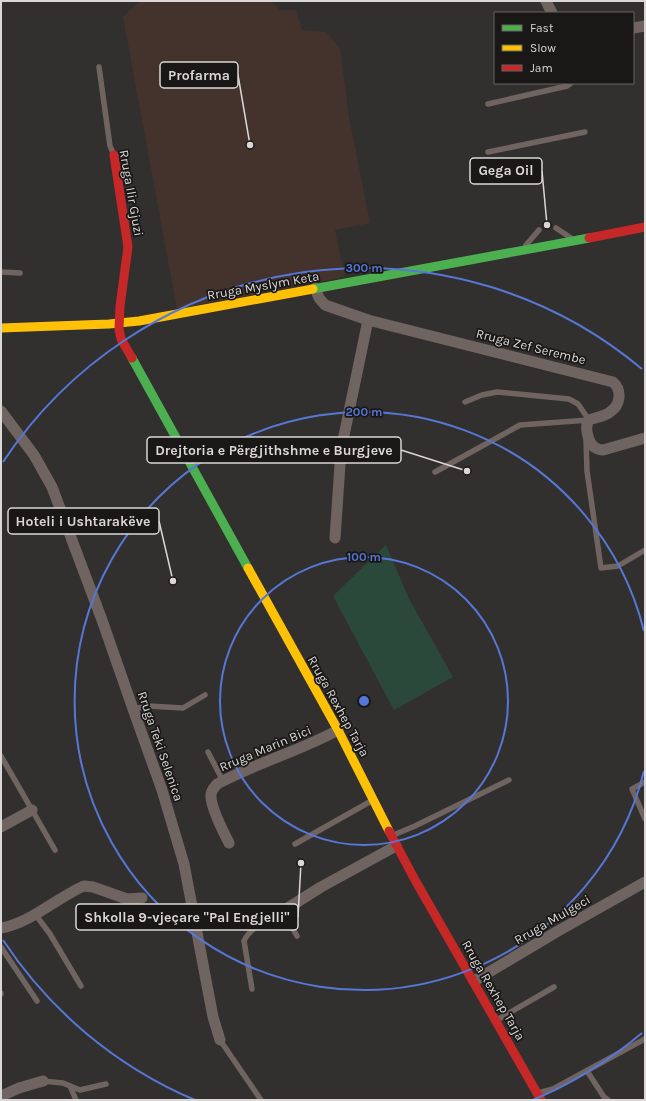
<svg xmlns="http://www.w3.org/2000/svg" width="646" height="1101" font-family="Karla,sans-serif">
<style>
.industrial{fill:#43332c}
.green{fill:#2a493b}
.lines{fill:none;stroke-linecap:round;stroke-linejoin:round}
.lane{stroke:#706461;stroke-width:5.5}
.street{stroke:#706461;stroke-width:11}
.fast{stroke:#4caf50;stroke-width:9}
.slow{stroke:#ffc107;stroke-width:9}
.jam{stroke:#c62828;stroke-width:9}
.ring{fill:none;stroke:#5677d7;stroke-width:2}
.labels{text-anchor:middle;stroke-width:3.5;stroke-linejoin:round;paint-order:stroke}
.street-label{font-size:13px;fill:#dad7d6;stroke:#191817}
.centre{fill:#5677d7;stroke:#191817;stroke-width:2}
.ring-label{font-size:12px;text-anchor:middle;font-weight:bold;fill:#5677d7;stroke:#191817;stroke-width:3.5;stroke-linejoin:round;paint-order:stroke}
.leader{fill:none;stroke:#dad7d6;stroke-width:1.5}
.callout-dot{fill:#dad7d6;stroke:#191817;stroke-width:1.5}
.callout{fill:#191817;stroke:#dad7d6;stroke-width:1.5}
.callout-label{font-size:14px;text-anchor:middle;font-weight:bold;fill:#dad7d6}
</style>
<rect width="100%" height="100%" fill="#32302e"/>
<!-- industrial -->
<polygon class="industrial" points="140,1 264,1 273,3 280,10 296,10 302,30 326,32 340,48 349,117 370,223 335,230 345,277 177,309 123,17"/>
<!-- green -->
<polygon class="green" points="386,545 409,599 453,677 394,710 333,596"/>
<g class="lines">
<!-- lane -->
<g class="lane">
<polyline points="99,67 110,146 114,155"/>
<polyline points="488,104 567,86 571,83"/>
<polyline points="488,152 585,132"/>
<polyline points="556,228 571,238"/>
<polyline points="526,245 539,230"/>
<polyline points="1,272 20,273"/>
<polyline points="465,402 482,395 497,392 569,399 578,404 589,420"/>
<polyline points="586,439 587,471 601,568 618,566 645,550"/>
<polyline points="435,472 520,425 589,420"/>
<polyline points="133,709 149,706 183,708 205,695"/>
<polyline points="208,752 223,781"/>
<polyline points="1,756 55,850"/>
<polyline points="645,782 632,789 645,819"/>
<polyline points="391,836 415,826 509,780"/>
<polyline points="295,844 373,800"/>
<polyline points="35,914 50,934 81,986"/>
<polyline points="1,947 37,1001"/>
<path d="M252 989 244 941C250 927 270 919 283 911L297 936"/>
<polyline points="1,993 1,994"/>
<polyline points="497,1020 554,987"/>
<polyline points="220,1040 261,1100"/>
<polyline points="587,1071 604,1097 608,1100"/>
<polyline points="43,1081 63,1083 80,1090 106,1084"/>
<polyline points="70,1086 76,1100"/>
<polyline points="538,1093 553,1089 645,1039"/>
</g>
<!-- street -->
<g class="street">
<polyline points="546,1 552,13"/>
<polyline points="633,28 645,26"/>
<path d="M315 288 319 298 325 305 368 320 613 382C622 390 621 405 610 412 604 417 596 417 589 420 584 427 588 441 594 447 597 449 600 450 603 450L645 438"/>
<polyline points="1,411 34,455 52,487 102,620 133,709 162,790 184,864 213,1017 220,1040"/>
<polyline points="335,538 341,450 368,320"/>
<polyline points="1,827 32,810"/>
<path d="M229 843C224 833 210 807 211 795 211 790 215 787 217 784 256 763 300 751 338 730"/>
<polyline points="283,911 321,887 396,846"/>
<path d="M1 928C29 924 58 897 84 886L93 887 127 899 142 898"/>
<polyline points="474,981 558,931 645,882"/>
<polyline points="1,1096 19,1088 43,1081"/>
</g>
<!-- fast -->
<g class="fast">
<polyline points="313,289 589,238"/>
<polyline points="132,358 248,568"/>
</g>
<!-- slow -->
<g class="slow">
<polyline points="1,328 109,324 139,321 313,289"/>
<polyline points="248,568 338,730 389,831"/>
</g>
<!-- jam -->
<g class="jam">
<polyline points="114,155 128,247 120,306 119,329 121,339 132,358"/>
<polyline points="589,238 645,227"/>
<polyline points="389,831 415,880 541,1100"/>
</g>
</g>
<!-- distance rings -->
<g class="ring">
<circle cx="364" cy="701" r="144"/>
<path d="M644 771A289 289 0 1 1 644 631"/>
<path d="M642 1033A433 433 0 0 1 533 1100M195 1100A433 433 0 0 1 3 940M3 462A433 433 0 0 1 642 369"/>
</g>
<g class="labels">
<!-- street labels -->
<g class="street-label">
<text transform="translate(132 193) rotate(80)" y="5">Rruga Ilir Gjuzi</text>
<text transform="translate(263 285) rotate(-10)" y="5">Rruga Myslym Keta</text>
<text transform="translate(531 346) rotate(14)" y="5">Rruga Zef Serembe</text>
<text transform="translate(339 706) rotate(61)" y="5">Rruga Rexhep Tarja</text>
<text transform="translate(161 746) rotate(71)" y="5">Rruga Teki Selenica</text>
<text transform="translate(265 748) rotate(-23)" y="5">Rruga Marin Bici</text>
<text transform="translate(552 919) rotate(-30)" y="5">Rruga Mulgeci</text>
<text transform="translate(494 990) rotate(60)" y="5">Rruga Rexhep Tarja</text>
</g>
</g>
<circle cx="364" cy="701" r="6" class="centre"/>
<g class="ring-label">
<text x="364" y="272">300 m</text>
<text x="364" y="416">200 m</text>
<text x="364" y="561">100 m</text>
</g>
<!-- callouts -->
<path class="leader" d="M250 145L238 75M547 225L542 171M467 471L401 450M173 581L159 521M301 863L298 917"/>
<g class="callout-dot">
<circle cx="250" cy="145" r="4"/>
<circle cx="547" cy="225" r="4"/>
<circle cx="467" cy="471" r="4"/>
<circle cx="173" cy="581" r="4"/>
<circle cx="301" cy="863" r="4"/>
</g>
<g class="callout">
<rect x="160" y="62" width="78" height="26" rx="4"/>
<rect x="470" y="158" width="72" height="26" rx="4"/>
<rect x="147" y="437" width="254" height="26" rx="4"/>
<rect x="8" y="508" width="151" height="26" rx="4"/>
<rect x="76" y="904" width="222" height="26" rx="4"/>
</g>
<g class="callout-label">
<text x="199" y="80">Profarma</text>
<text x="506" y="175">Gega Oil</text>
<text x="274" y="455">Drejtoria e Përgjithshme e Burgjeve</text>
<text x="83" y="526">Hoteli i Ushtarakëve</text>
<text x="187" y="922">Shkolla 9-vjeçare "Pal Engjelli"</text>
</g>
<!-- border -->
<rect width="646" height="1101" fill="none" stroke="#dad7d6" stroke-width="4"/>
<!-- legend -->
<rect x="494" y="12" width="140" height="72" fill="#191817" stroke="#666463"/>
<rect x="502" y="25" width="20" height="6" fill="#4caf50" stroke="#666463"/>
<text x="530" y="32" font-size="12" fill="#dad7d6">Fast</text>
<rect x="502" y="45" width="20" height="6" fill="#ffc107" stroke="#666463"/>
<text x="530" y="52" font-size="12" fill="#dad7d6">Slow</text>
<rect x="502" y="65" width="20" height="6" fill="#c62828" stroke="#666463"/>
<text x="530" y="72" font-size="12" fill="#dad7d6">Jam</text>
</svg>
